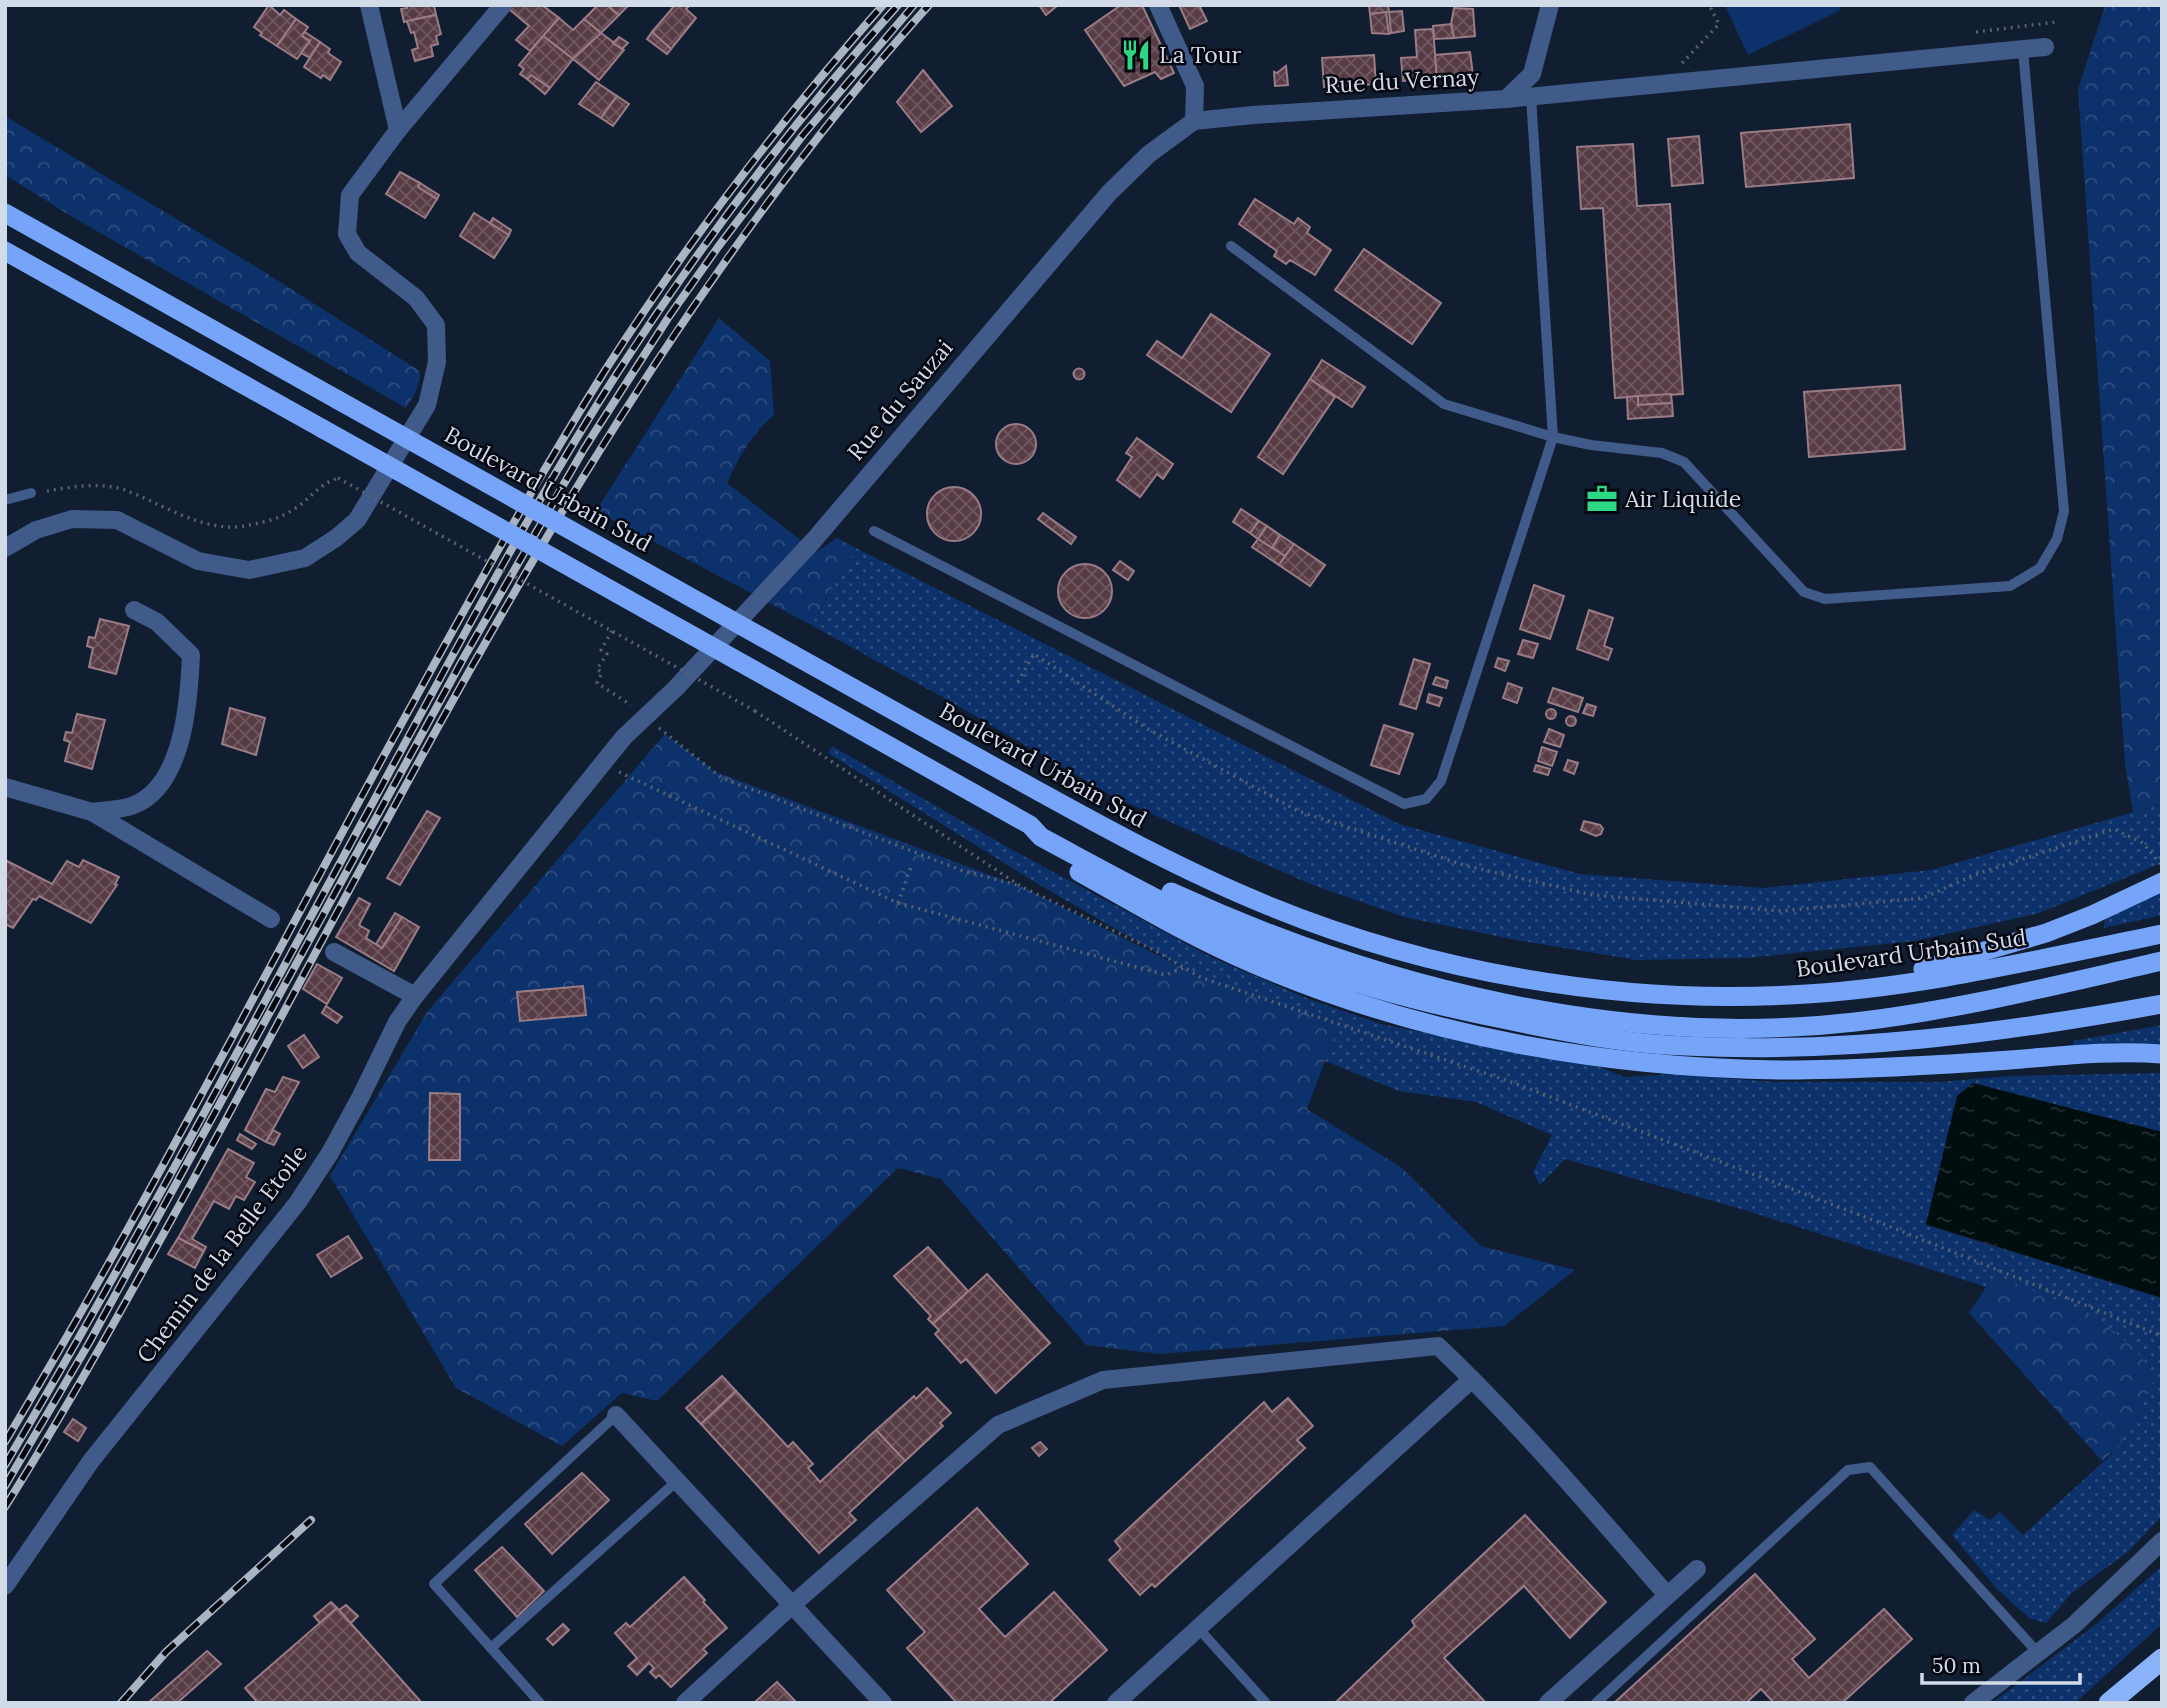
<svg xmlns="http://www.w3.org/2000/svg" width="2167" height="1708" font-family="Lora,serif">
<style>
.grass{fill:url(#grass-dots)}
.forest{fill:url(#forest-crowns)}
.park{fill:#0d316a}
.water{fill:url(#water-ripples)}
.building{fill:url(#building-cross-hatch);stroke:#9b7b85;stroke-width:2}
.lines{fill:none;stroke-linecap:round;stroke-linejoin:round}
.path{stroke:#566172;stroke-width:3.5;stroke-dasharray:2 5;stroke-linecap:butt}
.service{stroke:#405a89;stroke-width:10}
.minor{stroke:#405a89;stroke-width:18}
.tertiary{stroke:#405a89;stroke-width:18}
.trunk{stroke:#75a4f8;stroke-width:19}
.motorway{stroke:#8ab2f8;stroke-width:21}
.rail-casing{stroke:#aab4c2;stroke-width:8}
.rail{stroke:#04070f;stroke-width:5;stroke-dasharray:16;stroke-linecap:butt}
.path-bridge{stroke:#566172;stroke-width:3.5;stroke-dasharray:2 5;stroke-linecap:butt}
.trunk-bridge{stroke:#75a4f8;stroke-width:19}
.labels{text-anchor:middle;stroke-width:5;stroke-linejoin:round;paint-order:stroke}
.poi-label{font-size:23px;fill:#d2dbe8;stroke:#04070f;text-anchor:start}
.street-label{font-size:23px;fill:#d2dbe8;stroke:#04070f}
</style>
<defs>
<pattern id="grass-dots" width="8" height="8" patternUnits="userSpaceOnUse" patternTransform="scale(1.75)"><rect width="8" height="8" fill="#0d316a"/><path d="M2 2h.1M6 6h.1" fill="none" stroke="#2f4e7f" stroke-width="1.8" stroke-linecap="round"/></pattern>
<pattern id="forest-crowns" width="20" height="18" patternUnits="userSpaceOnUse" patternTransform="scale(1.75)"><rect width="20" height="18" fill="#0d316a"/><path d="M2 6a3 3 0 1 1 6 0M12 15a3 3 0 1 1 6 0" fill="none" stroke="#2f4e7f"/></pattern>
<pattern id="water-ripples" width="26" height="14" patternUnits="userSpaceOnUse" patternTransform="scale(1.75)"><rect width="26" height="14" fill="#000e10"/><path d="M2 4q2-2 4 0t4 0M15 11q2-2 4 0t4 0" fill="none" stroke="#243033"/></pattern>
<pattern id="building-cross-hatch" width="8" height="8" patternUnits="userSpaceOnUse" patternTransform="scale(1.75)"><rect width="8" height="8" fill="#583c45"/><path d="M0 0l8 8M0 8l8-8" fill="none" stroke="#6f5860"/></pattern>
</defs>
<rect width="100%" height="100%" fill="#111d30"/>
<!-- grass -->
<g class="grass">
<polygon points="856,548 1399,824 1580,874 1763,888 1931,870 2162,804 2162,863 2039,913 1915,941 1747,958 1636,960 1511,939 1404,917 1310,884 1114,797 946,699 811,625"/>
<polygon points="832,746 1009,848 1211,957 1306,998 1381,1024 1603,1068 1624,1077 1674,1074 1773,1082 1940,1082 2009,1076 2162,1073 2162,1132 1972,1083 1926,1225 2162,1298 2162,1516 2129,1551 2072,1593 2046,1623 2029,1618 1997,1589 1952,1535 1974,1510 1990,1520 2000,1512 2023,1535 2113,1453 2009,1281 1986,1287 1748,1211 1565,1159 1540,1185 1533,1172 1552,1135 1476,1102 1399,1091 1325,1061 1339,1024 1187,970 1043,887 828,753"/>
<polygon points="2162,891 2162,915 2104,928 2105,919"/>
<polygon points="2162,1025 2162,1044 2124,1043 2073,1046 2073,1041"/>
<polygon points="2162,1566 2162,1624 2075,1703 1992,1703 2095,1625"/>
</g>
<!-- forest -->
<g class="forest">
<polygon points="2105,6 2162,6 2162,804 2133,812 2125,764 2078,89"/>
<path d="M5 116 258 268 420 371C421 385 413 397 406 408L74 218 5 175Z"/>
<path d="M719 318 770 361 774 415C752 433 739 457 727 483L816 552 837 538 856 548 811 625 596 511Z"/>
<polygon points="665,734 716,772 1022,887 1183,968 1339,1024 1307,1109 1402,1168 1481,1246 1575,1270 1504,1326 1160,1354 1086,1345 941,1179 898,1168 657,1401 622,1393 562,1446 456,1388 330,1176 427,1012"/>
<path d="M2009 1281 2093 1315 2133 1347 2156 1376C2142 1407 2130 1440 2102 1461L1969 1313 1986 1287Z"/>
</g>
<!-- park -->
<polygon class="park" points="1839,5 1841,10 1748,55 1725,6"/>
<!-- water -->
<polygon class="water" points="1973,1083 2162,1132 2162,1298 1926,1224 1957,1096"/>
<!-- building -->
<g class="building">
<polygon points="269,5 280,15 284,10 296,19 277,46 260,35 262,33 254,27"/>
<polygon points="406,5 434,5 436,15 404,22 401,9 407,8"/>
<polygon points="512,5 542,5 559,18 530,51 516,40 529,26 509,9"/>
<polygon points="598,5 607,5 619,15 601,33 584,19"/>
<polygon points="607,5 629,5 619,15"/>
<polygon points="675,5 690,5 686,9 696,18 671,49 652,32"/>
<polygon points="1039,5 1058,5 1046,15"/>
<polygon points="1121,5 1142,5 1174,73 1161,79 1155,72 1124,86 1085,30"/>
<polygon points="1179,5 1199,5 1207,21 1190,29"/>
<polygon points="1369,5 1388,5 1389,12 1370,14"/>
<polygon points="1454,8 1473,9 1475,36 1454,38 1451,24"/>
<polygon points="1402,11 1404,31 1391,33 1389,12"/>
<polygon points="1386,12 1389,34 1372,33 1370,14"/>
<polygon points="436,15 441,34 436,36 438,44 431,46 433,56 415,61 412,50 418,48 414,32 411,33 407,21"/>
<polygon points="559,18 573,30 584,19 601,33 573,59 543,36"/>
<polygon points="296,19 308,27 302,36 310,41 297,59 277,46"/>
<polygon points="1451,24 1454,38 1434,39 1433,26"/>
<polygon points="1433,29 1437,78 1403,81 1401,58 1417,57 1415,30"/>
<polygon points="305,32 320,42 310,58 301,53 310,41 302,36"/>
<polygon points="652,32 671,49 667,54 647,39"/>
<polygon points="601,33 624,50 599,80 573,59"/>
<polygon points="543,36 573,59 550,88 531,75 527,79 520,74 524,69 519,65"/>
<polygon points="619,37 628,43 622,49 613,43"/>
<polygon points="320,42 330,49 328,53 341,62 330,80 323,75 321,78 304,67"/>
<polygon points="1470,52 1473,75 1437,78 1435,55"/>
<polygon points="1374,55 1376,84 1324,87 1322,58"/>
<polygon points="1286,66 1288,85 1275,86 1274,72 1277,73"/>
<polygon points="923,70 952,106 921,132 897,102"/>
<polygon points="531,75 550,88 545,94 527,79"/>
<polygon points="596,82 617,96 601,118 579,104"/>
<polygon points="617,96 629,104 613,126 601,118"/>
<polygon points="1850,124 1854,178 1746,187 1741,133"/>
<polygon points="1699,136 1703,183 1672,186 1668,139"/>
<polygon points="1633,144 1637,206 1670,204 1683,394 1615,398 1603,208 1581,209 1577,147"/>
<polygon points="400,172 420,183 418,187 437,199 425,218 386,194"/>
<polygon points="420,183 439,195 437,199 418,187"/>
<polygon points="1255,199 1294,224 1298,218 1310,227 1307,233 1331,250 1315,275 1290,260 1286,264 1274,256 1277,251 1239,224"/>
<polygon points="474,213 509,235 494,258 460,236"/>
<polygon points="493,218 511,230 509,235 490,223"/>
<polygon points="1364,249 1441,303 1412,344 1335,290"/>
<polygon points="1211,314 1270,354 1231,412 1147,355 1157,341 1182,358"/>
<polygon points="1322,360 1365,387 1352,407 1310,379"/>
<circle cx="1079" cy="374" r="5.5"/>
<polygon points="1310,379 1335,397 1283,474 1258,457"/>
<polygon points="1900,385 1905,449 1809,457 1804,392"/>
<polygon points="1671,394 1672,403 1638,405 1638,396"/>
<polygon points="1638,396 1638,405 1672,403 1673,416 1628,419 1627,397"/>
<circle cx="1016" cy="444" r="20"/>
<polygon points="1137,438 1173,464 1163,479 1157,474 1140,497 1117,480 1132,457 1126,453"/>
<circle cx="954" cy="514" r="27"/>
<polygon points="1241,509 1259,521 1250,533 1233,522"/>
<polygon points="1043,513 1076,537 1071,544 1038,519"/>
<polygon points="1259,521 1267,526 1258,539 1250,533"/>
<polygon points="1267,526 1280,535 1272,548 1258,539"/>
<polygon points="1280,535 1294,544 1285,556 1272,548"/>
<polygon points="1258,539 1285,556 1279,565 1252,547"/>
<polygon points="1294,544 1325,565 1310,586 1279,565"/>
<polygon points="1120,561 1134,571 1128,580 1113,570"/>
<circle cx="1085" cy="591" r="27"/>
<polygon points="1534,585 1564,596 1550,639 1520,629"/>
<polygon points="1589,610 1613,618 1604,646 1612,649 1608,660 1577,649"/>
<polygon points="100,619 129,626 116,674 89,667 93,648 87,646 89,637 95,638"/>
<polygon points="1523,640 1538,644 1533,658 1518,654"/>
<polygon points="1498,658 1509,661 1505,671 1495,667"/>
<polygon points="1414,659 1430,664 1416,709 1400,704"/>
<polygon points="1436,677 1448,681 1446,688 1433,684"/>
<polygon points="1508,683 1522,688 1517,703 1503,698"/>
<polygon points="1553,688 1583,698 1578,712 1548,702"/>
<polygon points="1429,694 1442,698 1439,706 1427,702"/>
<polygon points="1587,704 1596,707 1593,716 1583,713"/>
<polygon points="230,708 265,718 256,755 222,744"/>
<circle cx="1551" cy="714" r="5"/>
<polygon points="77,714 105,720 92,769 65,761 70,742 64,740 66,732 72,733"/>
<circle cx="1571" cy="721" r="5"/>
<polygon points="1384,725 1413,734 1399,774 1371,765"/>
<polygon points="1549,729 1564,735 1560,747 1544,742"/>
<polygon points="1542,747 1557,752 1552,766 1538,761"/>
<polygon points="1568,760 1578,763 1574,774 1564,770"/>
<polygon points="1536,765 1550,769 1548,775 1534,771"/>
<polygon points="427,811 440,818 400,885 387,878"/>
<polygon points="1584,821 1600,825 1603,829 1601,834 1596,836 1581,830"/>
<polygon points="5,860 52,884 67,861 79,867 83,860 119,877 115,884 117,885 91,923 39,896 36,900 33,899 13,928 5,924"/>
<polygon points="359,898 370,904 359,925 369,931 366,938 382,948 402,917 419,927 394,971 336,937"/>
<polygon points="395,913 402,917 382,948 376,944"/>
<polygon points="317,964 342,978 327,1004 303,989"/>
<polygon points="583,986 586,1015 520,1021 517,992"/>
<polygon points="326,1006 342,1017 337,1023 322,1013"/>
<polygon points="304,1035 319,1057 303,1068 288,1046"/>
<polygon points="283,1077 299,1082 266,1142 245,1130 266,1089 275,1092"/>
<polygon points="430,1093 460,1094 460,1160 429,1160"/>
<polygon points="273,1130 280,1134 274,1145 266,1142"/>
<polygon points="240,1134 256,1144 252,1149 237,1140"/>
<polygon points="228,1149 254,1163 246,1177 255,1182 244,1200 236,1196 229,1209 214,1201 192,1239 206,1247 204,1251 178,1238"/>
<polygon points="348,1236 362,1258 331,1277 317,1255"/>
<polygon points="178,1238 204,1251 195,1268 168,1254"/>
<polygon points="928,1247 968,1291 933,1324 928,1319 931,1316 894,1276"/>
<polygon points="987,1274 1050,1343 996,1393 966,1359 961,1363 935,1334 939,1330 933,1324"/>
<polygon points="722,1376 736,1391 701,1424 686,1408"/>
<polygon points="927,1388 951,1413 940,1423 943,1426 905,1461 876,1430 914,1396 916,1399"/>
<polygon points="736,1391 788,1447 793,1442 813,1464 808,1468 820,1482 876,1430 905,1461 849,1513 856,1520 819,1553 701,1424"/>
<polygon points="1288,1398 1313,1426 1297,1440 1305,1448 1155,1587 1152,1584 1140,1595 1109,1560 1121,1549 1115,1541 1264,1402 1272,1412"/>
<polygon points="73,1419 86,1428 78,1441 64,1432"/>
<polygon points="1040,1442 1047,1449 1039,1456 1032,1448"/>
<polygon points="582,1473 609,1500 552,1554 525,1524"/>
<polygon points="977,1508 1028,1564 979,1609 1005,1637 1054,1592 1107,1650 1049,1703 957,1703 907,1648 925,1632 887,1590"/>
<polygon points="1525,1515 1606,1602 1570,1638 1524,1586 1444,1658 1486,1703 1335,1703 1415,1626 1412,1621"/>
<polygon points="502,1547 544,1591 517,1617 475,1570"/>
<polygon points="1755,1574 1815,1639 1792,1659 1809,1678 1884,1609 1912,1639 1842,1703 1774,1703 1761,1689 1746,1703 1614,1703"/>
<polygon points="684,1577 705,1600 703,1602 727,1628 703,1649 707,1653 671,1687 659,1675 656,1678 650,1672 654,1668 649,1663 637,1675 628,1666 637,1658 615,1633 626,1623 630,1627"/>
<polygon points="331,1602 337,1608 320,1623 314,1616"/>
<polygon points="346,1605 358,1616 350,1624 339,1610"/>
<polygon points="337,1608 339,1610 422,1703 258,1703 245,1688"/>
<polygon points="563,1624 569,1630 553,1645 547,1639"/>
<polygon points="207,1651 221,1664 177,1703 148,1703"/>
<polygon points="777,1682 797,1703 754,1703"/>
</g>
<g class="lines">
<!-- path -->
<g class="path">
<polyline points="1976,32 2056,22"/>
<polyline points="1682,63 1719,24 1709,5"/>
<path d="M47 491C71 487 98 482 122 489 160 502 202 533 244 526 260 523 277 520 291 511 309 501 317 485 338 478"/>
<polyline points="612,631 601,650 607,654 597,669 602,673 597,683 631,705"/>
<polyline points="1018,682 1034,654 1148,729 1298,811 1467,866 1593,895 1781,911 1923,898 1974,875 2114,829 2143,843 2160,864"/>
<polyline points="755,711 1022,887 1154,950 1202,978 1511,1082 1881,1223 2162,1336"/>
<polyline points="659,728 722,778 961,870 1017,885"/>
<polyline points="619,772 898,903 1166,975 1183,968"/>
<polyline points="898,903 911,867"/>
</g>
<!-- service -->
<g class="service">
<polyline points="1231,246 1444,404 1553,437 1591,445 1662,453 1684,462 1804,592 1825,599 2010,586 2040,568 2057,539 2064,511 2023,50"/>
<polyline points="5,500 31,493"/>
<polyline points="874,531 1404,804 1426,799 1441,781 1553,437 1531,97"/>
<polyline points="1198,1628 1266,1703"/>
<polyline points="491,1648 677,1481"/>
<polyline points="540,1703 434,1584 616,1415"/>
<polyline points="1596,1703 1848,1470 1870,1467 2038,1653"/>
</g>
<!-- minor -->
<g class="minor">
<polyline points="369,5 398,130"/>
<polyline points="1158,5 1195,86 1194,121"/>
<polyline points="1506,99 2045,47"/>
<polyline points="1194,121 1253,115 1506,99 1532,74 1550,5"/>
<polyline points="5,548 36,530 72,519 117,520 198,561 249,570 305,558 336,538 357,520 427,405 437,362 436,325 416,298 358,253 347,234 350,195 398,130 503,5"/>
<polyline points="5,787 92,812 271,919"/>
<path d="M92 812C105 810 122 810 134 805 184 785 189 700 191 655L157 622 134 610"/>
<polyline points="334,952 415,996"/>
<polyline points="616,1415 883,1703"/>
<polyline points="5,1586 91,1461 298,1202 330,1153 361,1096 397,1022 415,996 603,763 624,737 676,688 814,540 1109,193 1149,154 1194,121"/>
<path d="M685 1703 792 1605 998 1425 1103 1380 1438 1346C1520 1424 1593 1510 1667 1595"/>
<polyline points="1116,1703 1472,1379"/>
<polyline points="1548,1703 1697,1569"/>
</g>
<!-- tertiary -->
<polyline class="tertiary" points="1973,1703 2074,1625 2162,1541"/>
<!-- trunk -->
<g class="trunk">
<polyline points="5,213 338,400"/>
<polyline points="5,251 323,429"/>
<path d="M792 654C864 694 936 734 1009 775 1094 822 1178 869 1269 906 1431 972 1613 1004 1789 995 1915 989 2039 959 2162 934"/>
<path d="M770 679 1030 825 1041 837C1127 883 1212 931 1303 965 1372 990 1441 1007 1512 1021 1569 1033 1627 1044 1685 1046 1846 1054 2004 1033 2162 1004"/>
<path d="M1079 872C1136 904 1193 938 1254 964 1424 1037 1612 1070 1797 1070 1868 1069 1939 1065 2010 1060 2061 1056 2111 1050 2162 1054"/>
<path d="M1171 892C1380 988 1623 1049 1855 1022 1959 1010 2060 984 2162 961"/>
<polyline points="1923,969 2046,933 2092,915 2162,882"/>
</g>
<!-- motorway -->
<polyline class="motorway" points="2109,1703 2162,1659"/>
<!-- rail casing -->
<g class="rail-casing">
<g id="rail">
<path d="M5 1442C139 1219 258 987 382 759 454 628 526 496 606 369 688 241 782 119 883 5"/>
<path d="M5 1465C131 1252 247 1034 365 817 446 668 525 517 616 375 700 245 795 120 898 5"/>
<polyline points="5,1486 89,1343 463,659 584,449 668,318 718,247 803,135 914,5"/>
<path d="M5 1507C71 1402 131 1293 191 1184 414 776 616 353 929 5"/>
<polyline points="121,1703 166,1652 311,1520"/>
</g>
</g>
<!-- rail -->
<use href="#rail" class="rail"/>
<!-- path-bridge -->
<polyline class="path-bridge" points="338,478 755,711"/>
<!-- trunk-bridge -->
<g class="trunk-bridge">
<polyline points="338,400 792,654"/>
<polyline points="323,429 770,679"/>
</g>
</g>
<!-- icons -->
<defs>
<g id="restaurant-bare" transform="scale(2.415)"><path d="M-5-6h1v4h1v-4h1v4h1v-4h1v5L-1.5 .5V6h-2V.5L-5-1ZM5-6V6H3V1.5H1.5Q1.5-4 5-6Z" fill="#2dd884" stroke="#04070f" stroke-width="2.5" paint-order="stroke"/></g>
<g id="office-bare" transform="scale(2.415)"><path d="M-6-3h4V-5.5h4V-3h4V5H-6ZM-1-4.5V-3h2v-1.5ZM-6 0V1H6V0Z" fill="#2dd884" stroke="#04070f" stroke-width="2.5" paint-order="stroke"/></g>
</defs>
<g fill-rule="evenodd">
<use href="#restaurant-bare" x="1136" y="55"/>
<use href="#office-bare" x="1602" y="499"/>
</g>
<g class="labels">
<!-- poi labels -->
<g class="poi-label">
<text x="1159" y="63">La Tour</text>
<text x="1625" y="507">Air Liquide</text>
</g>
<!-- street labels -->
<g class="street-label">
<text transform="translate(1402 81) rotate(-3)" y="8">Rue du Vernay</text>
<text transform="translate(900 400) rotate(-50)" y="8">Rue du Sauzai</text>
<text transform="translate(548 489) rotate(29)" y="8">Boulevard Urbain Sud</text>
<text transform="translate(1043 765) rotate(29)" y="8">Boulevard Urbain Sud</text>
<text transform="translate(1911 953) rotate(-8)" y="8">Boulevard Urbain Sud</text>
<text transform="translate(222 1254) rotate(-53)" y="8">Chemin de la Belle Etoile</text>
</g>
</g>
<!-- border -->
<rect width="2167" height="1708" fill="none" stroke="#d2dbe8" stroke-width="14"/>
<!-- scale -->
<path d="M1922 1673v10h158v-10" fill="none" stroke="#d2dbe8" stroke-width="3.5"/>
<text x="1932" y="1673" font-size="21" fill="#d2dbe8" stroke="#04070f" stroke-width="5" paint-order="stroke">50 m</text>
</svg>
